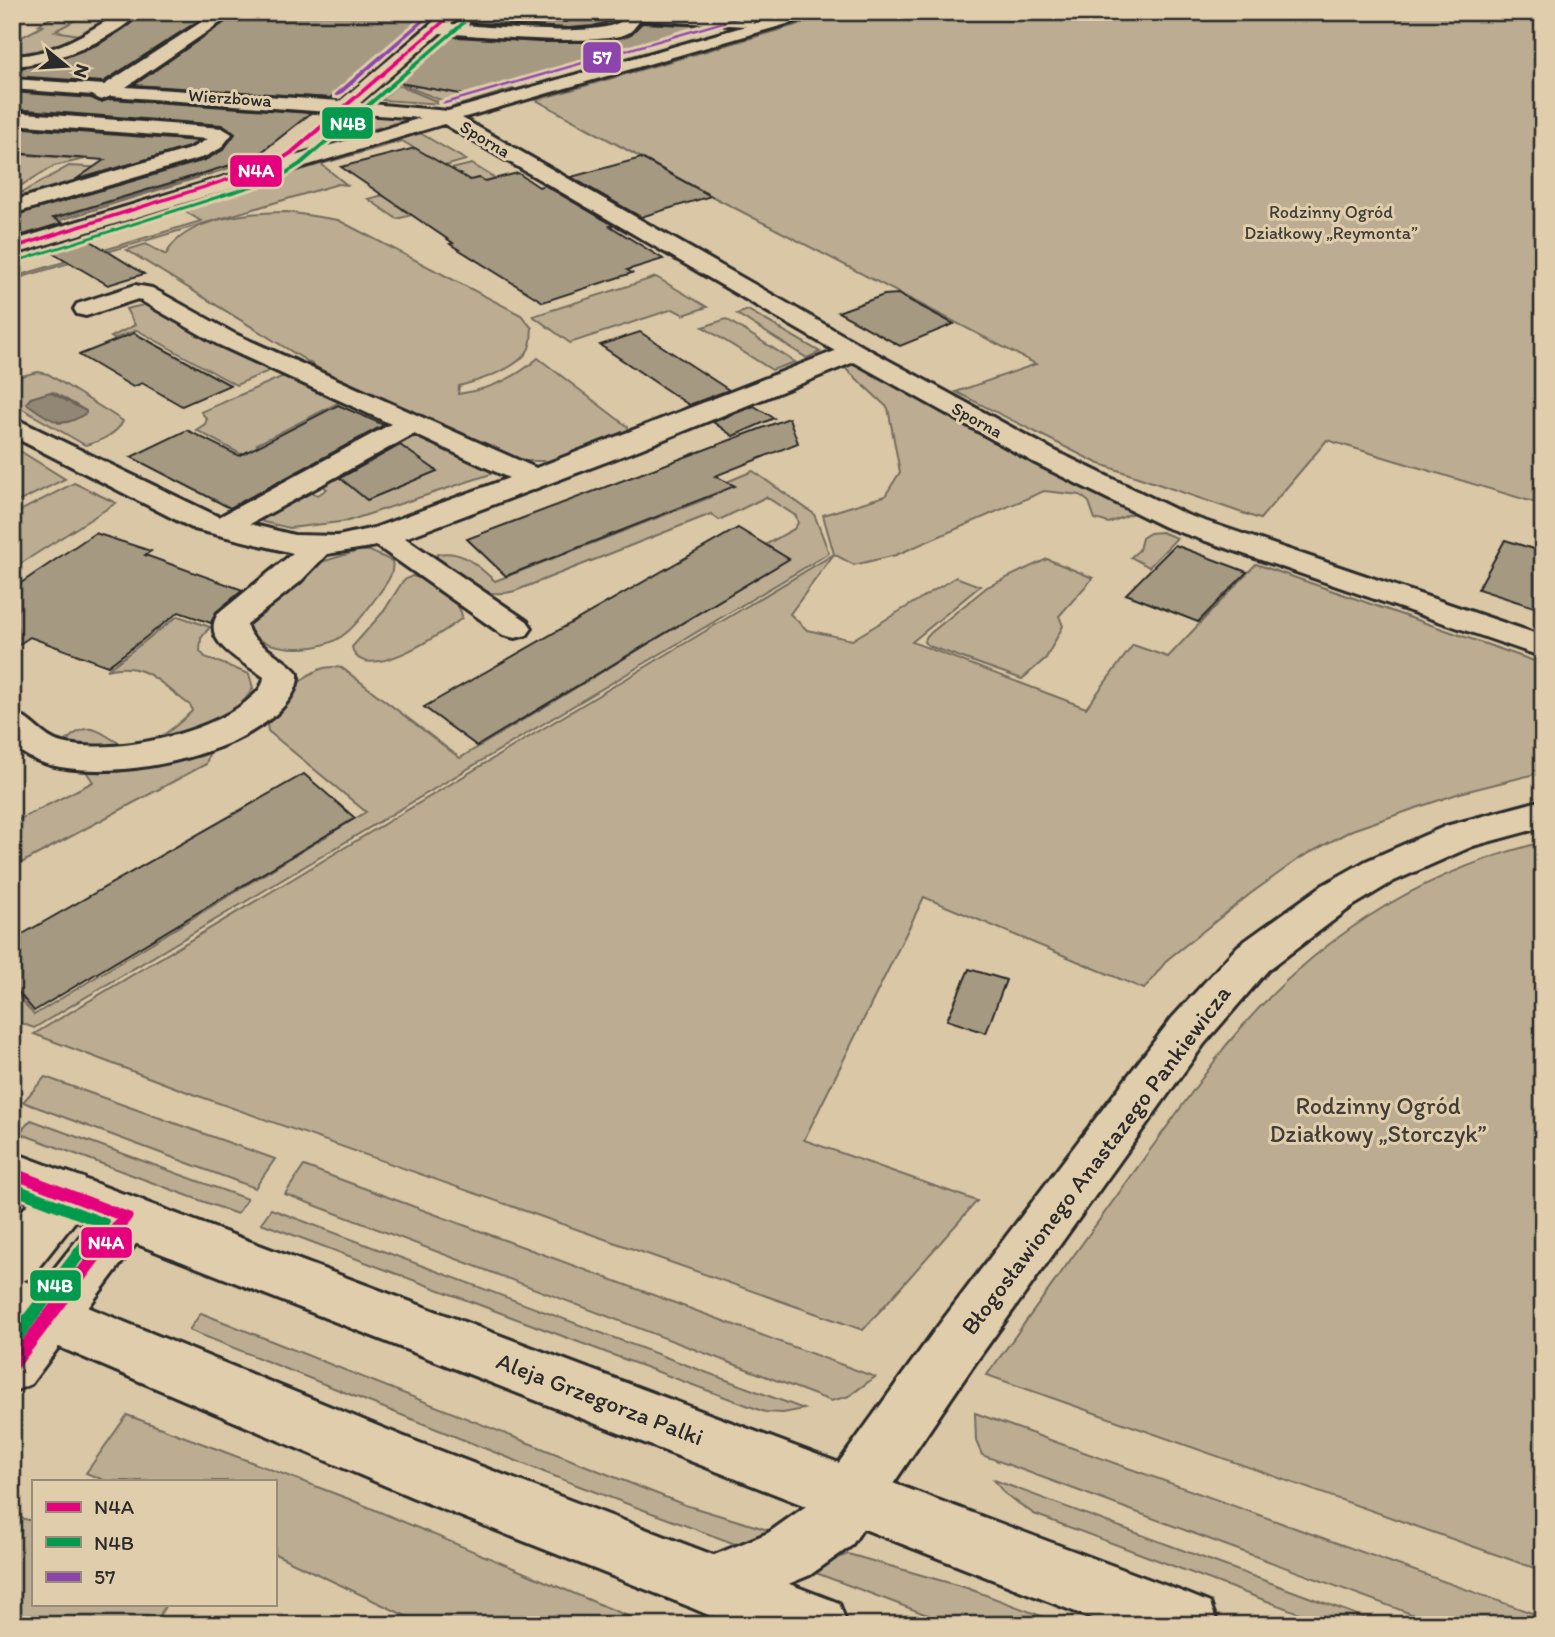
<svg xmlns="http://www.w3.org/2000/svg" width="1555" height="1637" font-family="Itim,sans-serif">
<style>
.built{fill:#cab99b}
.green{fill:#bcad92;stroke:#746c5e;stroke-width:2;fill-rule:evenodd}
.water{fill:#928774;stroke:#696257;stroke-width:2}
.building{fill:#a69981;stroke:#2b2b2b;stroke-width:2}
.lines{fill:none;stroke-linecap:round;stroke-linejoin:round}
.minor-casing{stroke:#2b2b2b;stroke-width:6}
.major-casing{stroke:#2b2b2b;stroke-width:6}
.minor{fill:#e0cdab;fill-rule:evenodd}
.major{fill:#e0cdab;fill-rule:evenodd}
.bus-1-casing{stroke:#e0cdab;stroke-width:6}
.bus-2-casing{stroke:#e0cdab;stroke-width:6}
.bus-3-casing{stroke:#e0cdab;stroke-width:6}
.bus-1{fill:#e5007d;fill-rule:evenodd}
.bus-2{fill:#049a4d;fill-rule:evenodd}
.bus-3{fill:#8e44ad;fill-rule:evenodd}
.labels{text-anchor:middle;stroke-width:6;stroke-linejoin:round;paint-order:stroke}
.far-street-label{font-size:18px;fill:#2b2b2b;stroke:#e0cdab}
.far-park-label{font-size:18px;fill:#413e3a;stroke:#e0cdab}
.near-park-label{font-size:24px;fill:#413e3a;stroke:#e0cdab}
.near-street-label{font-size:24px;fill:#2b2b2b;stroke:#e0cdab}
.line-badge{stroke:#e0cdab;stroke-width:2.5}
.badge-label{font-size:19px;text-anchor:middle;font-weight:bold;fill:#fff}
</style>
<rect width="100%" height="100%" fill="#d9c7a6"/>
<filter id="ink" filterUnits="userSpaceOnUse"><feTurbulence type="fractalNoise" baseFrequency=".0143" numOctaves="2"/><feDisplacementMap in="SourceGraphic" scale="14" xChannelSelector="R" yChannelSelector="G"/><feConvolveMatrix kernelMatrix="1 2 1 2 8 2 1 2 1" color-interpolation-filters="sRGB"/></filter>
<g filter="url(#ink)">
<!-- built -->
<polygon class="built" points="62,12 127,12 68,45 15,41 44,26 38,25"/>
<!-- green -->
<g class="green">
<polygon points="62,12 90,12 55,31 85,36 53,52 12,58 12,42 43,26 38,25"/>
<polygon points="475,12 545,12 542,16 626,20 599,31 605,24 489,17 486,20 468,19"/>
<polygon points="841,12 1543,12 1543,505 1327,440 1260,519 1097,463 956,392 1036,364 700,190 536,100"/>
<polygon points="412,72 409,85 472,96 504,86 512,89 460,105 451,104 400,84"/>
<polygon points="398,85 443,104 381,100"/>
<polygon points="364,114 409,117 410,119 334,140"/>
<polygon points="12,124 208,136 210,143 173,157 153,155 12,138"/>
<polygon points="420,133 466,160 445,166 402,141 321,164 347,185 338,184 12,280 12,275 24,274 201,221 181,209 12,260"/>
<polygon points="12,154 85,159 54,166 12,191"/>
<polygon points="202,157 230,168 19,233 15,231 212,172 190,161"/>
<polygon points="472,164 511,188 495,188 479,178 392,201 406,212 425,207 430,210 397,219 368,199 460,176 451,169"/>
<polygon points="69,166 127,169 92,176 12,205 12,198"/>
<path d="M287 212 338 220 521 315 532 328C531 334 532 340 530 345 525 367 478 381 459 386L458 394C487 390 516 378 538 358L628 427 629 431 621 436 548 461H519L333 377 127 250 146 244 166 255C183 218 251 212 287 212Z"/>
<polygon points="656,277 707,307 684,315 673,309 570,343 533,316"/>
<polygon points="148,304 276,368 236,385 137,330 114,339 111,337 135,325 126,309"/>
<polygon points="748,310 820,352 807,358 737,314"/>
<polygon points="726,319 795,362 772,370 703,327"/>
<polygon points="852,364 864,365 1138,511 1109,523 1095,519 1089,502 1080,495 1044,491 896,555 854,565 834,554 790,614 807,630 852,640 956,577 980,586 912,642 1086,708 1133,645 1168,657 1256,564 1543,664 1543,746 1537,746 1543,747 1543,772 1460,793 1352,830 1300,858 1250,894 1168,959 1144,989 924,897 804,1140 977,1201 863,1330 190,1093 34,1034 834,554 823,515 885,496 900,472 888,408 845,368 845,365"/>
<path d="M38 372 48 374 120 419 123 421C117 434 99 442 85 445L12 403V378ZM54 392 86 411V413L68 422 58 423 31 398Z"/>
<polygon points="286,375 342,401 257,444 263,448 246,457 196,430 205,424 207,419 201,412"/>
<polygon points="416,434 492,468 491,474 348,521 290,528 263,522 261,515 307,491 318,495 327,489 319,483 406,435"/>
<polygon points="12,446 65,479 18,502 12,500"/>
<path d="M753 471 814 514 829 553 34 1028 12 1020V988L34 1015 366 812 268 731 267 724C284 700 307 660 342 668L460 758 788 559 765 545 794 529 798 523 796 516 766 497 719 520 711 514 515 591C480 601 461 578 435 559L438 554C463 549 477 566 495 581L711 497 705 491Z"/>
<polygon points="74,483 116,503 12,569 12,515"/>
<polygon points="1161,532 1177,538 1149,567 1131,557 1139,550 1142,538 1150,533"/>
<path d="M358 551H370L392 561C395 574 385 585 378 595 368 608 359 623 346 633 321 654 273 652 248 633L246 624 318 563Z"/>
<polygon points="1047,559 1093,578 1059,616 1063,626 1046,658 1022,679 929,646 924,642 927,636 987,587"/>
<path d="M412 576C428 579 462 600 462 618 445 632 361 688 352 647L384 611 403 581Z"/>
<path d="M178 616 210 627 201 638 200 651 205 657 249 674 253 688C235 720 187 740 152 747 128 751 99 747 75 747L65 742C96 711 105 744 130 746 152 748 178 725 192 711L191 706C161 685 146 660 107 670Z"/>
<polygon points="204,749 209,754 206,764 12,868 12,823 93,782 84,768"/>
<path d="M1543 842V1571L987 1375 1224 1048C1309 943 1412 875 1543 842Z"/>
<polygon points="45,1077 275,1159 255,1188 23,1102"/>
<polygon points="31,1120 247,1199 237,1214 19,1133"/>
<polygon points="304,1166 875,1377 849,1396 831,1401 285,1194"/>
<polygon points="271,1209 769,1396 804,1409 783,1413 765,1412 261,1223"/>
<polygon points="201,1313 685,1505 785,1535 746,1548 574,1484 189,1330"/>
<polygon points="975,1413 1543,1617 1543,1625 1441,1625 982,1455 976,1441"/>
<polygon points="127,1415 349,1499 649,1625 425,1625 275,1554 275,1481 106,1481 86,1473"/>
<polygon points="994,1480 1384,1625 1331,1625 1034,1514 1004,1493"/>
<polygon points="12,1516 33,1521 33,1604 166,1604 155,1625 12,1625"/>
<polygon points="848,1554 967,1588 1065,1625 954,1625 808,1570"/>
</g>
<!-- water -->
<path class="water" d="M50 392 86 411V413C60 432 48 418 26 403L31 398Z"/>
<!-- building -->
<g class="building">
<polygon points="143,12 212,12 103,82 12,76 12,69 45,64 99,44 130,24"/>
<polygon points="239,12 382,15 386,12 397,12 438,15 365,77 357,75 330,98 134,85"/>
<polygon points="567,12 601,12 604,19 616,20 593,26 569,28 457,22 463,16 567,22"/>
<polygon points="642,23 707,26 466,95 389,81 441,36 539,42 595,42 631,34"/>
<polygon points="12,92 91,98 100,102 111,99 311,113 254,158 53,218 62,223 23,235 13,230 12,216 205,160 223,150 235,134 222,125 12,109"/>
<polygon points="12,127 199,141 189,147 75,180 104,160 12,153"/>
<polygon points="415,148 470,180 479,178 485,181 518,173 539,187 544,185 613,225 610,226 663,259 627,270 632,273 543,302 450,244 453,243 341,167"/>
<polygon points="641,158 711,196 641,217 571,177"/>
<polygon points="83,236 144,274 108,285 45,248"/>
<polygon points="898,294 954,324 900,346 838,312 884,295"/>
<polygon points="640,332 729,390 689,405 600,345"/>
<polygon points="134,333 230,385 182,406 142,383 133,387 79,355"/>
<polygon points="338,405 384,425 230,508 131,457 187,430 239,456"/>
<polygon points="754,406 774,418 733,436 713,422"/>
<polygon points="789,418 798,443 715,476 735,486 506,576 467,539"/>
<polygon points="400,445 437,471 367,500 340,478"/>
<polygon points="738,528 789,559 477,746 424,707"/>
<polygon points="95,533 151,551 145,555 243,590 216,612 211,623 179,612 108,666 30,637 12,649 12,589"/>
<polygon points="1505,540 1543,552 1543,610 1478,589"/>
<polygon points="1175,545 1247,572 1198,622 1126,594"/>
<polygon points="304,774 355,818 34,1011 12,985 12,940"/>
<polygon points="969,969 1006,980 986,1033 947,1020"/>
</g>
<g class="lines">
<!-- minor casing -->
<g class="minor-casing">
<g id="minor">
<path d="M121 12H140C114 40 50 65 12 66V56C54 55 86 33 121 12Z"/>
<path d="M217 12H236L126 87 340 101 445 12H463L451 24C483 26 604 40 624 19L604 16 603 12 746 16 752 18 754 21 752 24 794 12H820L818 15 462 118 864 347 1053 450 1187 515 1543 636V657L1165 527 1033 462 854 362 640 449 405 538 527 621 532 628 527 635 515 638 503 635 377 546 327 554 300 582 247 624C247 643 287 657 298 674 299 690 287 704 275 715 224 758 126 778 60 767 42 764 26 757 12 745V712C32 718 42 738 62 743 113 755 205 735 246 702 255 694 263 689 264 677 246 663 199 642 218 614L293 553 194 529 12 436V417L219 517 391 424 217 344 138 299 86 316 77 314 74 309 77 304 135 285 152 288 235 334 536 468 835 351 444 124 12 255V241L421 118 348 113 337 119 330 117 329 112 111 96 101 100 92 95 12 89V79L104 85ZM641 20 746 26 448 111 360 103 440 33C475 35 605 48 630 32 634 29 637 23 641 20ZM414 434 509 478 374 528 338 536 294 535 250 524Z"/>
<polygon points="12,112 222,128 232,134 221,148 204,157 12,214 12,201 190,149 208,139 12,124"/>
<polygon points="1543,800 1543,827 1473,846 1394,881 1351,907 1268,970 1204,1044 973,1366 851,1546 810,1575 711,1616 690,1607 681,1586 690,1565 768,1533 809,1504 935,1330 1172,1018 1238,946 1323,885 1366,861 1446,826"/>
<polygon points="67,1172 84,1178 92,1194 84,1210 30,1278 12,1285 12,1223 50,1178"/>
<polygon points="126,1194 144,1201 151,1217 144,1233 31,1384 12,1392 12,1322 108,1201"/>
</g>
</g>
<!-- major casing -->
<g class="major-casing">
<g id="major">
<polygon points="12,1152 1188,1594 1210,1603 1218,1625 1109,1625 12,1195"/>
<polygon points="12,1276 412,1440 839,1603 847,1625 736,1625 412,1497 12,1327"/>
</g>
</g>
<!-- minor -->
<use href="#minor" class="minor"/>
<!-- major -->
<use href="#major" class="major"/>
<!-- bus-1 casing -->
<g class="bus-1-casing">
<g id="bus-1">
<polygon points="452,12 457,12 293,154 273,167 12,250 12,246 269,165 289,152"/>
<polygon points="12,1167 131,1213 133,1217 17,1370 12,1372 12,1353 116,1219 12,1179"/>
</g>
</g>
<!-- bus-2 casing -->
<g class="bus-2-casing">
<g id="bus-2">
<polygon points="462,22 466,23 302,165 280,179 18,262 13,261 276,177 298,163"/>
<polygon points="12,1182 108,1219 110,1223 17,1347 12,1349 12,1330 93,1225 12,1194"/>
</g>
</g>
<!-- bus-3 casing -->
<g class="bus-3-casing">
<g id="bus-3">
<polygon points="430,12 435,12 339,96 335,96 335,94"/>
<polygon points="754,12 762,12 446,104 441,103"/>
</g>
</g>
<!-- bus-1 -->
<use href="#bus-1" class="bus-1"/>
<!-- bus-2 -->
<use href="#bus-2" class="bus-2"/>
<!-- bus-3 -->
<use href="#bus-3" class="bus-3"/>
</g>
</g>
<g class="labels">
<!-- far-street labels -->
<g class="far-street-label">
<text transform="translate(230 98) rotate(4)" y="6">Wierzbowa</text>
<text transform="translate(485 139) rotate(31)" y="6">Sporna</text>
<text transform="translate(977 420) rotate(29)" y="6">Sporna</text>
</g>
<!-- far-park labels -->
<g class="far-park-label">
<text x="1331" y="218">Rodzinny Ogród<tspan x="1331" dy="21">Działkowy „Reymonta”</tspan></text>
</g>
<!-- near-park labels -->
<g class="near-park-label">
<text x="1378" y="1114">Rodzinny Ogród<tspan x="1378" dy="28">Działkowy „Storczyk”</tspan></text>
</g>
<!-- near-street labels -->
<g class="near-street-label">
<text transform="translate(1096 1160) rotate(-53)" y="8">Błogosławionego Anastazego Pankiewicza</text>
<text transform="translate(600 1399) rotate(21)" y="8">Aleja Grzegorza Palki</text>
</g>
</g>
<g class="line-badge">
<rect x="582" y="41" width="40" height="33" rx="7" fill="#8e44ad"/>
<rect x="321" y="106" width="53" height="34" rx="7" fill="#049a4d"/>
<rect x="229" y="154" width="54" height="34" rx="7" fill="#e5007d"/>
<rect x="80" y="1226" width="53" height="33" rx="7" fill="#e5007d"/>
<rect x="29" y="1269" width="53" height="33" rx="7" fill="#049a4d"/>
</g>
<g class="badge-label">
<text x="602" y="64">57</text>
<text x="348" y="130">N4B</text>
<text x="256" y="177">N4A</text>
<text x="106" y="1249">N4A</text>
<text x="55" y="1292">N4B</text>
</g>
<!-- margin -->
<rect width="1555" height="1637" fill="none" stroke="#e0cdab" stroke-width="42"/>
<rect x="21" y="21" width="1513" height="1595" fill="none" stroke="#2b2b2b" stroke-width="2.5" filter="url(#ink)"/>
<!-- legend -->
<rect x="32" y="1480" width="245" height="126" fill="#e0cdab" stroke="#988c78" stroke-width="2"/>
<rect x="46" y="1502" width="35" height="10" fill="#e5007d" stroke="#988c78" stroke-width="2"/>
<text x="94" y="1514" font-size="21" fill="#2b2b2b">N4A</text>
<rect x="46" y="1537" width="35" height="10" fill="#049a4d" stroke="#988c78" stroke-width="2"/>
<text x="94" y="1550" font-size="21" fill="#2b2b2b">N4B</text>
<rect x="46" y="1572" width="35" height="10" fill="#8e44ad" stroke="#988c78" stroke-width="2"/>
<text x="94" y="1584" font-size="21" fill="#2b2b2b">57</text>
<!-- north arrow -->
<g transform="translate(66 66) rotate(108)" stroke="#e0cdab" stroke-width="5" paint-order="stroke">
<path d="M0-5L12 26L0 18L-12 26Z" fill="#2b2b2b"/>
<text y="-10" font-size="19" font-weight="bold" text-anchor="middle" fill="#2b2b2b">N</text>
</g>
</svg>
